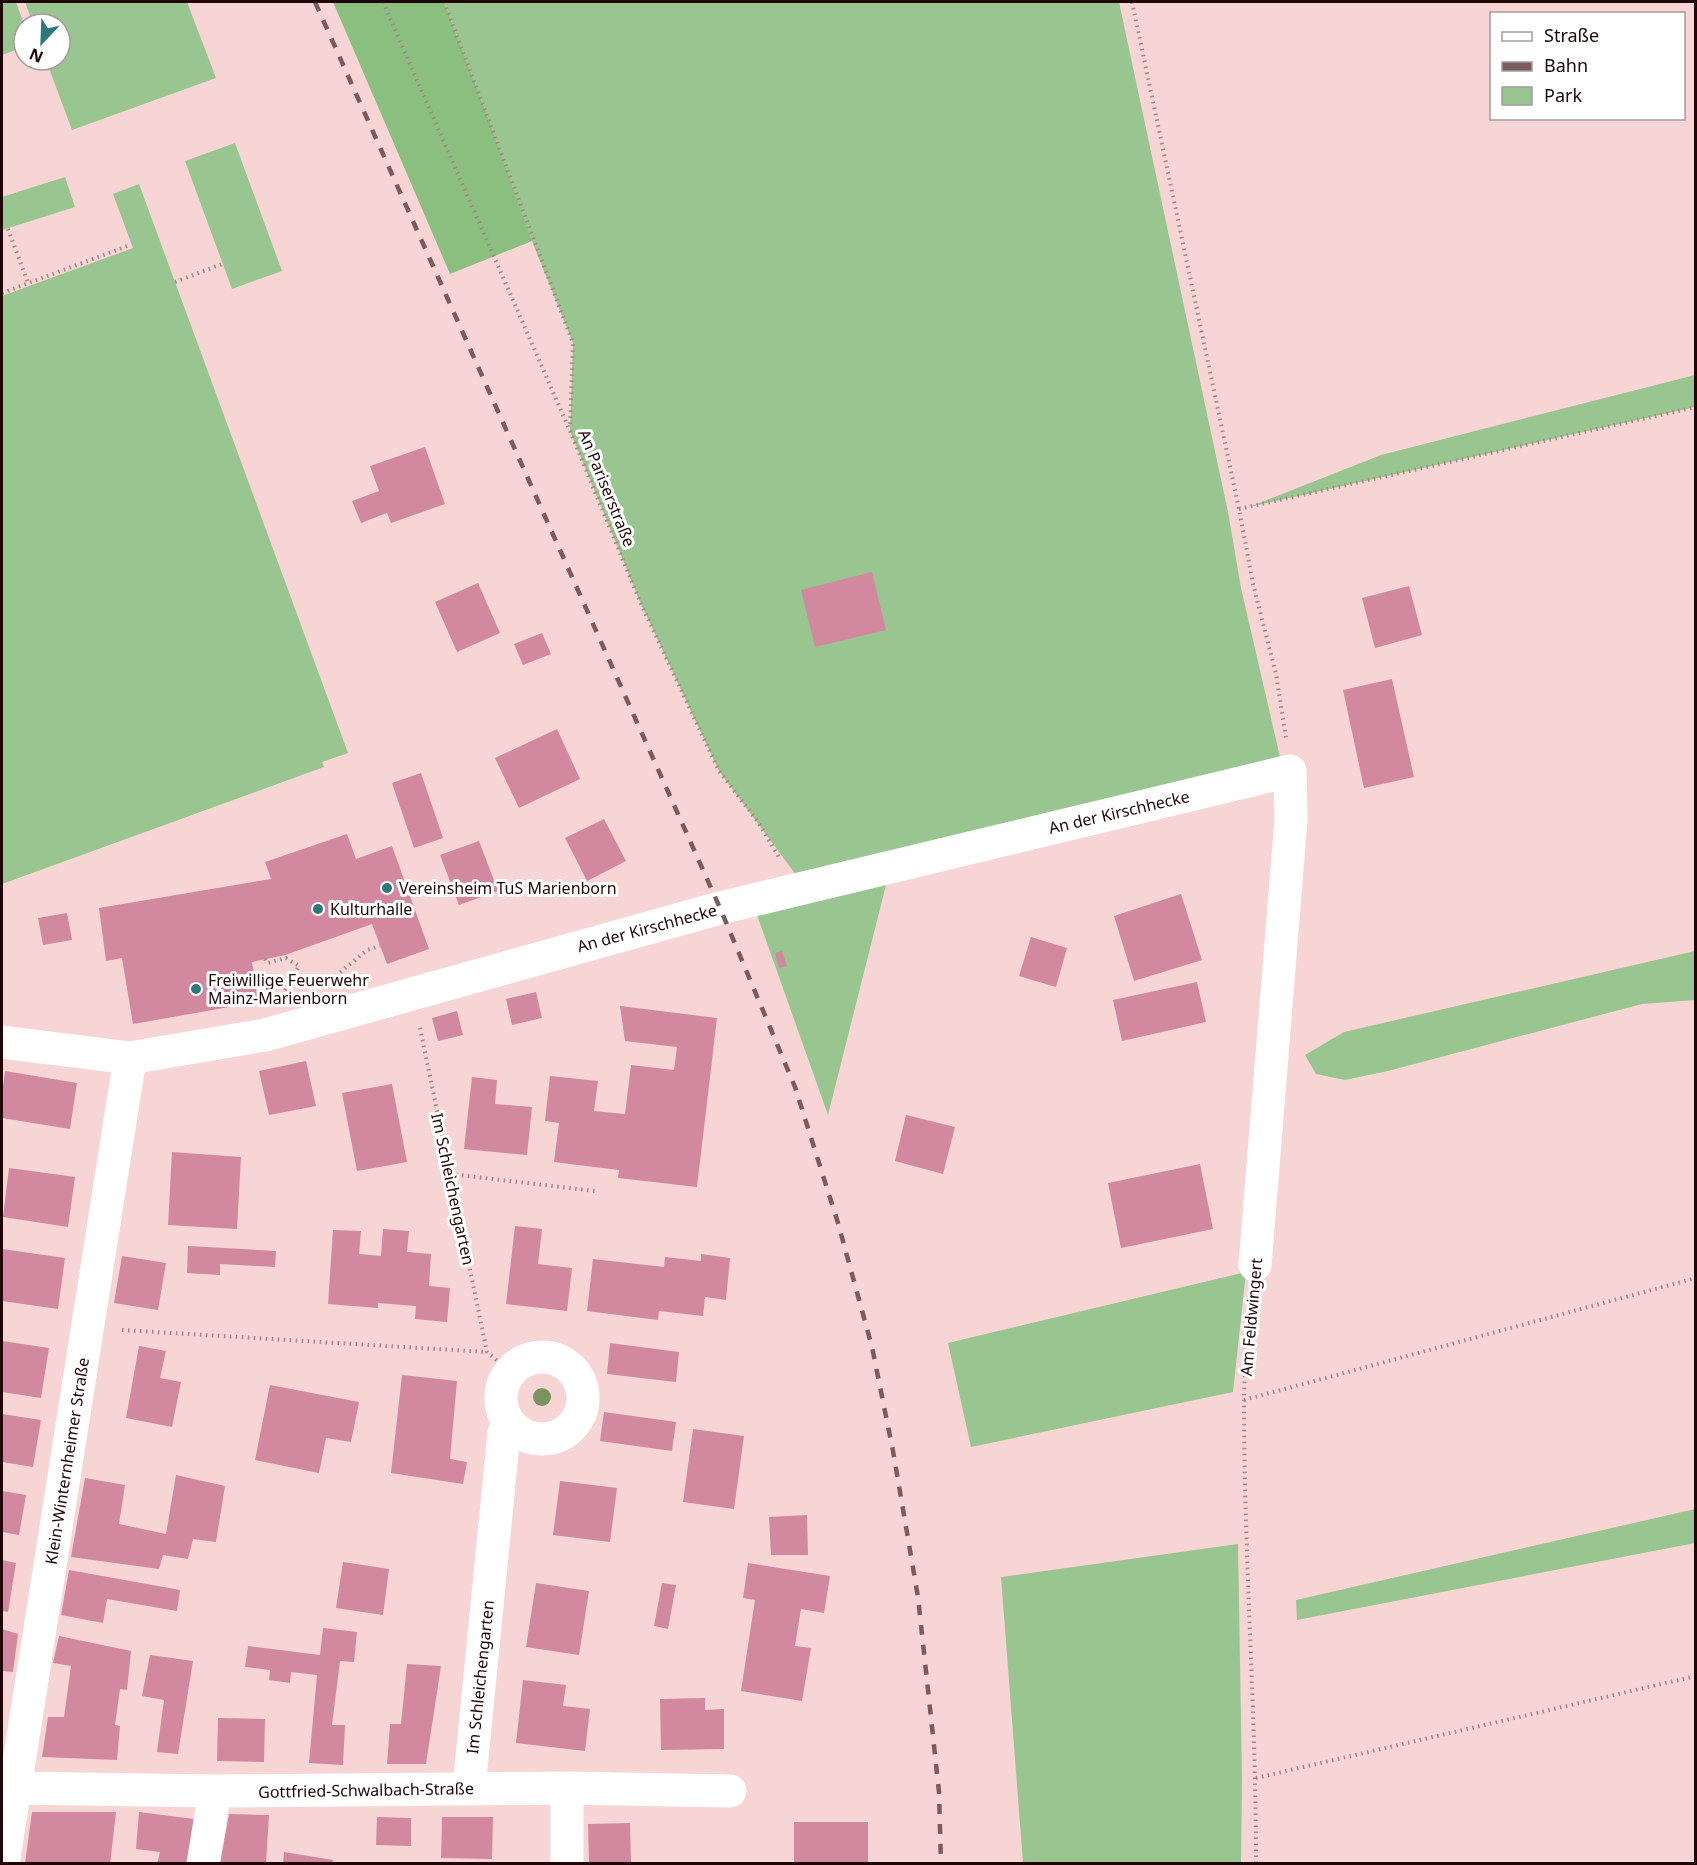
<svg xmlns="http://www.w3.org/2000/svg" width="1697" height="1865" viewBox="0 0 1697 1865" font-family="'Noto Sans',sans-serif">
  <style>
    .green { fill: #99c590 }
    .forest { fill: #8bbf7f }
    .building { fill: #d2889f }
    .lines { fill: none; stroke-linecap: round; stroke-linejoin: round }
    .path { stroke: #a48584; stroke-width: 4; stroke-dasharray: 1.5 4.5; stroke-linecap: butt }
    .minor { stroke: #fff; stroke-width: 33 }
    .rail { stroke: #7a5c5d; stroke-width: 4.5; stroke-dasharray: 10 10; stroke-linecap: butt }
    .tree { fill: #7c925f }
    .poi-dot { fill: #2e787c; stroke: #fff; stroke-width: 2 }
    .labels { text-anchor: middle; dominant-baseline: central; stroke-width: 6; stroke-linejoin: round; paint-order: stroke }
    .street-label { font-size: 16px; fill: #210607; stroke: #fff }
    .poi-label { font-size: 16px; fill: #210607; stroke: #fff; text-anchor: start }
  </style>
  <rect width="100%" height="100%" fill="#f7d5d4"/>
  <!-- green -->
  <path class="green" d="M 2,2 L 16,2 L 24,24 L 24,47 L 2,55 Z
    M 25,2 L 187,2 L 216,78 L 72,130 L 46,60 L 60,60 L 60,24 L 33,24 Z
    M 444,2 L 1119,2 L 1228,512 L 1241,588 L 1280,757 L 799,879 L 719,771 L 641,604 L 570,431 L 573,343 L 532,241 L 491,125 Z
    M 235,143 L 282,271 L 232,289 L 185,161 Z
    M 65,177 L 75,207 L 2,230 L 2,197 Z
    M 139,184 L 348,753 L 322,762 L 324,767 L 2,884 L 2,296 L 133,248 L 113,194 Z
    M 1695,375 L 1695,407 L 1249,507 L 1381,455 Z
    M 888,877 L 828,1115 L 757,915 Z
    M 1695,951 L 1695,1000 L 1642,1004 L 1388,1071 L 1345,1080 L 1316,1074 L 1305,1055 L 1344,1032 Z
    M 1246,1272 L 1233,1392 L 971,1447 L 948,1343 Z
    M 1695,1509 L 1695,1543 L 1297,1620 L 1296,1600 Z
    M 1238,1544 L 1242,1779 L 1241,1863 L 1023,1863 L 1001,1577 Z"/>
  <!-- forest -->
  <path class="forest" d="M 333,2 L 444,2 L 491,125 L 532,241 L 450,274 Z"/>
  <!-- building -->
  <path class="building" d="M 425,447 L 445,504 L 391,523 L 387,513 L 361,523 L 352,501 L 379,491 L 370,466 Z
    M 872,572 L 886,630 L 815,647 L 801,590 Z
    M 478,583 L 500,633 L 457,652 L 435,602 Z
    M 1409,586 L 1422,635 L 1375,648 L 1362,598 Z
    M 542,633 L 551,654 L 523,665 L 514,644 Z
    M 1392,679 L 1414,777 L 1364,788 L 1343,690 Z
    M 557,729 L 580,779 L 519,808 L 495,758 Z
    M 421,773 L 443,838 L 414,848 L 392,783 Z
    M 604,819 L 626,861 L 587,881 L 565,838 Z
    M 347,834 L 356,859 L 392,846 L 429,949 L 387,964 L 372,924 L 285,955 L 252,962 L 258,1002 L 133,1024 L 122,958 L 106,961 L 99,908 L 271,879 L 265,862 Z
    M 479,841 L 498,891 L 459,905 L 440,855 Z
    M 1181,894 L 1202,960 L 1134,981 L 1114,916 Z
    M 67,913 L 72,940 L 43,945 L 38,918 Z
    M 1031,937 L 1067,948 L 1056,987 L 1019,976 Z
    M 782,951 L 787,966 L 779,968 L 775,953 Z
    M 1197,982 L 1206,1022 L 1122,1041 L 1113,1000 Z
    M 536,992 L 542,1018 L 512,1025 L 506,999 Z
    M 620,1006 L 717,1018 L 697,1187 L 618,1178 L 619,1170 L 554,1162 L 559,1123 L 545,1121 L 550,1076 L 598,1081 L 594,1111 L 625,1114 L 631,1065 L 674,1070 L 677,1047 L 625,1041 Z
    M 457,1011 L 463,1035 L 438,1041 L 432,1018 Z
    M 306,1061 L 316,1106 L 269,1115 L 259,1071 Z
    M 5,1071 L 77,1083 L 70,1129 L 2,1118 L 2,1095 Z
    M 472,1077 L 497,1080 L 495,1104 L 532,1107 L 527,1155 L 464,1149 Z
    M 392,1084 L 407,1162 L 357,1171 L 342,1093 Z
    M 906,1115 L 955,1127 L 943,1174 L 895,1161 Z
    M 172,1152 L 241,1157 L 237,1229 L 168,1225 Z
    M 1200,1164 L 1213,1229 L 1121,1248 L 1108,1183 Z
    M 9,1168 L 75,1177 L 68,1227 L 3,1217 Z
    M 515,1226 L 542,1229 L 538,1264 L 572,1268 L 567,1311 L 506,1304 Z
    M 383,1229 L 409,1231 L 407,1252 L 431,1254 L 429,1286 L 450,1288 L 447,1322 L 415,1319 L 416,1306 L 378,1303 L 378,1308 L 328,1304 L 333,1230 L 361,1231 L 359,1254 L 381,1256 Z
    M 188,1246 L 276,1251 L 275,1267 L 220,1264 L 220,1275 L 187,1273 Z
    M 2,1249 L 65,1258 L 58,1309 L 2,1301 Z
    M 701,1254 L 730,1258 L 726,1300 L 705,1297 L 703,1316 L 659,1311 L 658,1320 L 587,1311 L 593,1259 L 664,1267 L 665,1257 L 701,1261 Z
    M 122,1256 L 166,1263 L 158,1310 L 114,1303 Z
    M 2,1341 L 49,1348 L 41,1398 L 2,1392 Z
    M 610,1343 L 679,1352 L 676,1382 L 607,1374 Z
    M 139,1346 L 166,1351 L 160,1378 L 181,1382 L 172,1427 L 126,1418 Z
    M 402,1375 L 457,1381 L 450,1459 L 467,1462 L 463,1484 L 391,1473 Z
    M 270,1385 L 359,1402 L 351,1442 L 326,1438 L 319,1473 L 255,1460 Z
    M 604,1412 L 676,1422 L 672,1451 L 600,1441 Z
    M 2,1414 L 41,1420 L 33,1467 L 2,1462 Z
    M 693,1429 L 744,1436 L 734,1509 L 683,1502 Z
    M 176,1475 L 225,1486 L 216,1542 L 193,1539 L 188,1559 L 163,1555 L 159,1569 L 71,1557 L 85,1478 L 125,1485 L 119,1524 L 166,1534 Z
    M 560,1481 L 617,1488 L 610,1542 L 553,1535 Z
    M 2,1491 L 26,1495 L 19,1535 L 2,1532 Z
    M 807,1515 L 808,1555 L 771,1555 L 769,1517 Z
    M 2,1560 L 16,1563 L 8,1612 L 2,1611 Z
    M 343,1562 L 389,1569 L 383,1615 L 336,1608 Z
    M 748,1563 L 830,1576 L 824,1613 L 801,1609 L 795,1646 L 811,1648 L 802,1701 L 741,1691 L 755,1600 L 743,1598 Z
    M 69,1570 L 180,1590 L 177,1611 L 107,1599 L 103,1623 L 61,1615 Z
    M 536,1583 L 589,1591 L 579,1655 L 526,1647 Z
    M 662,1583 L 676,1585 L 668,1629 L 654,1626 Z
    M 323,1628 L 357,1632 L 354,1662 L 340,1661 L 332,1725 L 345,1725 L 343,1765 L 309,1763 L 317,1675 L 291,1672 L 290,1683 L 269,1680 L 270,1670 L 245,1667 L 248,1646 L 320,1655 Z
    M 2,1629 L 18,1634 L 13,1672 L 2,1671 Z
    M 59,1636 L 131,1651 L 127,1690 L 120,1689 L 115,1725 L 120,1726 L 117,1760 L 42,1757 L 48,1717 L 64,1717 L 71,1666 L 53,1663 Z
    M 150,1655 L 193,1661 L 178,1754 L 157,1752 L 164,1700 L 142,1696 Z
    M 407,1664 L 441,1666 L 426,1764 L 387,1764 L 390,1724 L 401,1724 Z
    M 523,1680 L 566,1685 L 563,1706 L 590,1709 L 585,1751 L 516,1743 Z
    M 705,1698 L 705,1710 L 724,1709 L 724,1749 L 661,1750 L 660,1699 Z
    M 218,1718 L 265,1719 L 264,1762 L 217,1761 Z
    M 32,1812 L 116,1812 L 110,1864 L 25,1863 Z
    M 139,1812 L 194,1819 L 187,1864 L 157,1864 L 160,1852 L 136,1849 Z
    M 229,1814 L 269,1815 L 266,1864 L 220,1864 Z
    M 377,1817 L 411,1818 L 411,1846 L 376,1845 Z
    M 442,1817 L 493,1817 L 492,1859 L 441,1858 Z
    M 794,1822 L 868,1822 L 868,1862 L 794,1862 Z
    M 630,1823 L 631,1862 L 589,1863 L 588,1824 Z
    M 284,1852 L 333,1860 L 332,1864 L 283,1864 Z"/>
  <g class="lines">
    <!-- path -->
    <path class="path" d="M 383,2 L 570,431 L 641,604 L 719,771 L 758,822 L 780,859
      M 444,2 L 573,343 L 570,427
      M 1132,2 L 1239,509 L 1253,584 L 1276,674 L 1286,738
      M 8,229 L 28,283
      M 175,282 L 222,264
      M 2,293 L 130,245
      M 1239,509 L 1696,407
      M 265,959 L 267,963 L 286,958 L 299,966 L 282,995
      M 331,980 L 367,950 L 380,946
      M 420,1028 L 487,1352 L 510,1372
      M 450,1174 L 595,1191
      M 1252,1298 C 1250,1332 1244,1368 1244,1402 C 1244,1556 1256,1710 1256,1864
      M 122,1330 L 487,1352
      M 1244,1400 L 1696,1278
      M 1256,1778 L 1696,1676"/>
    <!-- minor -->
    <path class="minor" d="M 2,1042 L 130,1058 L 265,1035 L 720,908 L 1290,771 L 1291,820 L 1255,1265
      M501 1398a41 41 0 1 1 82 0a41 41 0 1 1-82 0Z
      M 2,1784 L 16,1788 L 215,1791 L 567,1788 L 730,1791
      M 469,1788 L 504,1433 L 512,1427
      M 3,1864 L 130,1058
      M 203,1864 L 215,1791
      M 567,1864 L 567,1788"/>
    <!-- rail -->
    <path class="rail" d="M 315,2 L 720,908 L 795,1087 L 838,1223 L 872,1347 L 893,1451 L 918,1597 L 939,1792 L 941,1864"/>
  </g>
  <!-- trees -->
  <circle class="tree" cx="542" cy="1397" r="9"/>
  <!-- markers -->
  <g class="poi-dot">
    <circle cx="387" cy="888" r="6"/>
    <circle cx="318" cy="909" r="6"/>
    <circle cx="196" cy="989" r="6"/>
  </g>
  <g class="labels">
    <!-- street labels -->
    <g class="street-label">
      <text transform="translate(607 488) rotate(68)">An Pariserstraße</text>
      <text transform="translate(1119 812) rotate(-13)">An der Kirschhecke</text>
      <text transform="translate(647 928) rotate(-15)">An der Kirschhecke</text>
      <text transform="translate(453 1189) rotate(78)">Im Schleichengarten</text>
      <text transform="translate(1251 1317) rotate(-85)">Am Feldwingert</text>
      <text transform="translate(67 1461) rotate(-81)">Klein-Winternheimer Straße</text>
      <text transform="translate(480 1677) rotate(-84)">Im Schleichengarten</text>
      <text transform="translate(366 1790) rotate(-1)">Gottfried-Schwalbach-Straße</text>
    </g>
    <!-- poi labels -->
    <g class="poi-label">
      <text x="399" y="888">Vereinsheim TuS Marienborn</text>
      <text x="330" y="909">Kulturhalle</text>
      <text x="208" y="980">Freiwillige Feuerwehr<tspan x="208" dy="18">Mainz-Marienborn</tspan></text>
    </g>
  </g>
  <!-- border -->
  <rect width="1697" height="1865" fill="none" stroke="#210607" stroke-width="6"/>
  <!-- legend -->
  <rect x="1490" y="12" width="195" height="108" fill="#ffffff" stroke="#a69b9c" stroke-width="1.5"/>
  <rect x="1502" y="32" width="30" height="9" fill="#ffffff" stroke="#a69b9c" stroke-width="1.5"/>
  <text x="1544" y="42" font-size="18" fill="#210607">Straße</text>
  <rect x="1502" y="62" width="30" height="9" fill="#7a5c5d" stroke="#a69b9c" stroke-width="1.5"/>
  <text x="1544" y="72" font-size="18" fill="#210607">Bahn</text>
  <rect x="1502" y="87" width="30" height="18" fill="#99c590" stroke="#a69b9c" stroke-width="1.5"/>
  <text x="1544" y="102" font-size="18" fill="#210607">Park</text>
  <!-- north arrow -->
  <g transform="translate(42 42) rotate(203)"><circle r="28" fill="#ffffff" stroke="#a69b9c" stroke-width="1.5"/>
  <path d="M0-4.5L10 22L0 15L-10 22Z" fill="#2e787c"/>
  <text y="-9" font-size="16" font-weight="bold" text-anchor="middle" fill="#210607">N</text>
  </g>
</svg>
